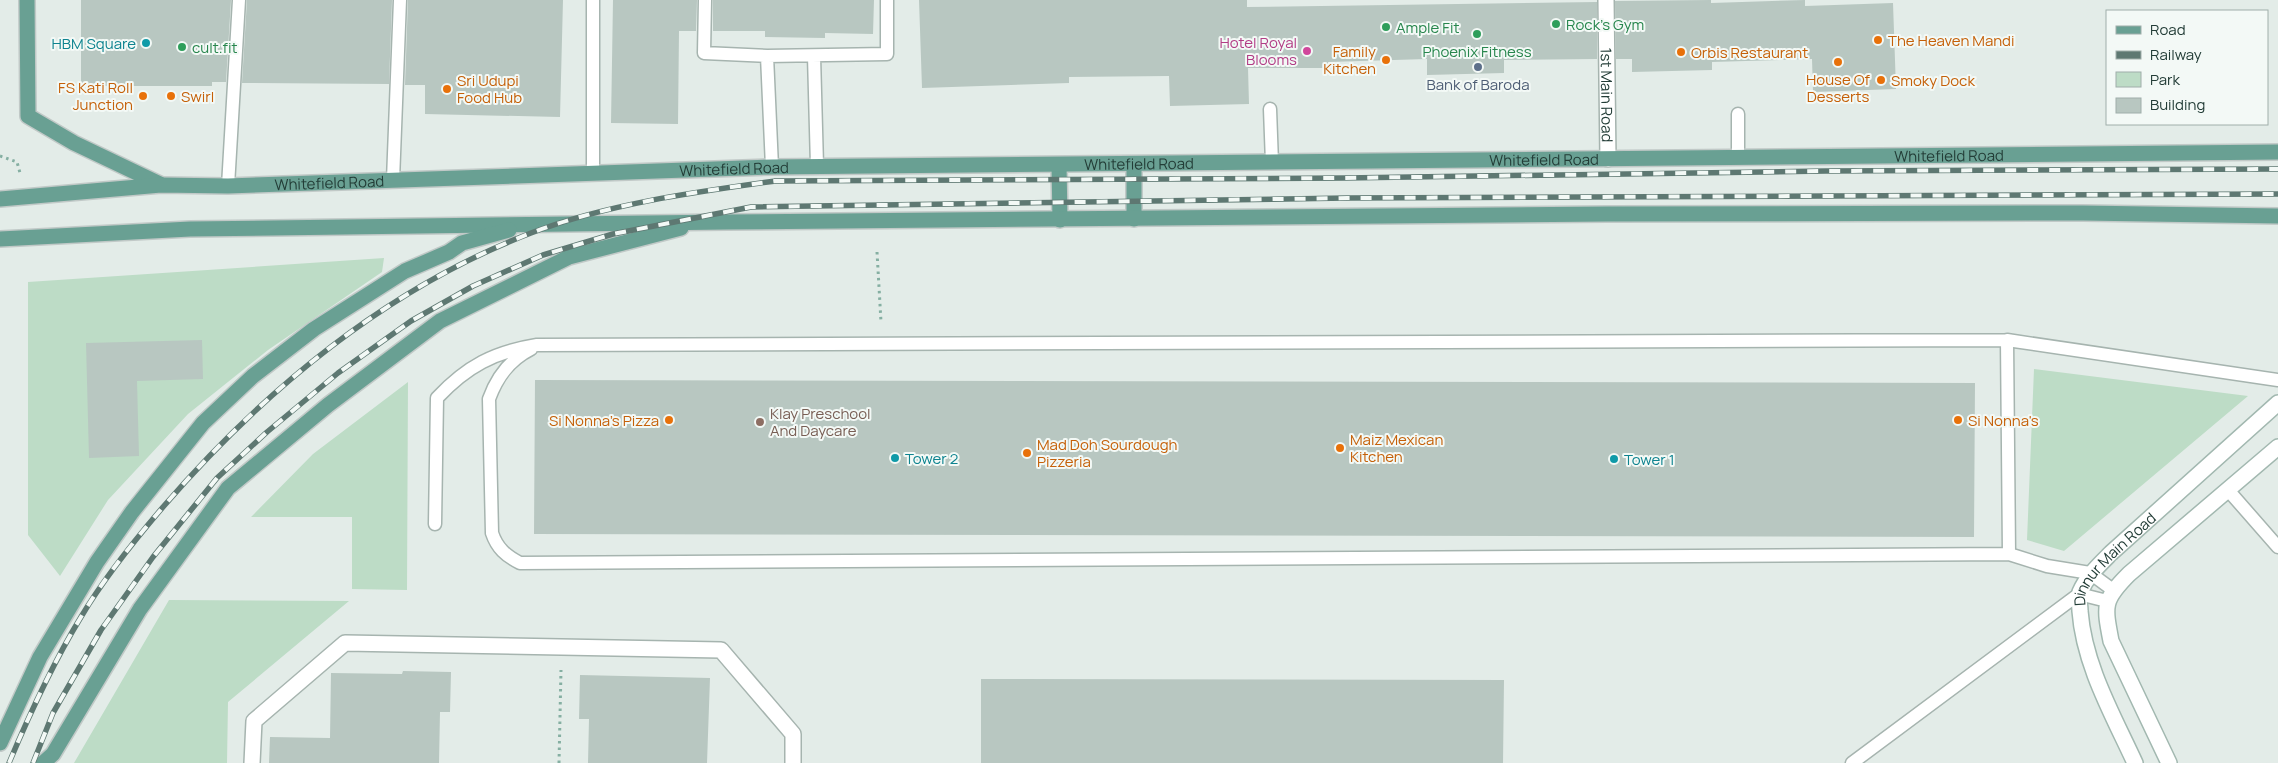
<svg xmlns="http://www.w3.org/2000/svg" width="2278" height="763" viewBox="0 0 2278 763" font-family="Manrope,sans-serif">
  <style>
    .green { fill: #bddcc6 }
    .building { fill: #b8c7c1 }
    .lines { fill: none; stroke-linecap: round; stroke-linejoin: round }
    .lane-casing { stroke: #a6b4af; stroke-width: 15 }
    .street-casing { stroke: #a6b4af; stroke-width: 18 }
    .secondary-casing { stroke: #a2b8b0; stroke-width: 18 }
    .primary-casing { stroke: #c1c9c7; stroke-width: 18 }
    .path { stroke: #85afa2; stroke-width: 3; stroke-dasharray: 2.5 4; stroke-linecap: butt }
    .lane { stroke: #fff; stroke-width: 12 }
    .street { stroke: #fff; stroke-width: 15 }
    .secondary { stroke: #fff; stroke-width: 15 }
    .primary { stroke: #69a093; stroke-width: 15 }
    .rail-casing { stroke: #5e7872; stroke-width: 5.5 }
    .rail { stroke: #f3f9f6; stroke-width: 4; stroke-dasharray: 11; stroke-linecap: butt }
    .leisure-dot { fill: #2e9e5b; stroke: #f3f9f6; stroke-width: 2 }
    .food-dot { fill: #e8710a; stroke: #f3f9f6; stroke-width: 2 }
    .culture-dot { fill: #0f9aa8; stroke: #f3f9f6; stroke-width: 2 }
    .hotel-dot { fill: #d1479c; stroke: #f3f9f6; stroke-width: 2 }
    .service-dot { fill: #5c6f8a; stroke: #f3f9f6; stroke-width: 2 }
    .education-dot { fill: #8d6e63; stroke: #f3f9f6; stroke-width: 2 }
    .labels { text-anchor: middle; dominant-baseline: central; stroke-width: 4; stroke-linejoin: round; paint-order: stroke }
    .leisure-label { font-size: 15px; fill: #27864d; stroke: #f3f9f6; text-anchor: start }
    .food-label { font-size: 15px; fill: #c56008; stroke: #f3f9f6; text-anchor: start }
    .hotel-label { font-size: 15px; fill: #b23c85; stroke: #f3f9f6; text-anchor: end }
    .culture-label { font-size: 15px; fill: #0d838f; stroke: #f3f9f6; text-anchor: start }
    .service-label { font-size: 15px; fill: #4e5e75; stroke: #f3f9f6 }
    .street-label { font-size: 15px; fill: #233d37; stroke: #f3f9f6 }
    .education-label { font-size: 15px; fill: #785e54; stroke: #f3f9f6; text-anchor: start }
  </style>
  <rect width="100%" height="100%" fill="#e3ece8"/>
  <!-- green -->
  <path class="green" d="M 384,258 L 382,272 L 268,350 L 188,414 L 108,500 L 60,576 L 28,535 L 28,282 Z
    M 2034,369 L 2248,396 L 2064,551 L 2027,540 Z
    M 408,382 L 407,590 L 352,589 L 352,517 L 251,517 L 313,454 Z
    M 169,600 L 349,601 L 228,702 L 227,763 L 74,763 Z"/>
  <!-- building -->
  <path class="building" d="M 81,0 L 231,0 L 226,82 L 212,82 L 212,86 L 81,86 Z
    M 247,0 L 392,0 L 389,84 L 242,83 Z
    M 408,0 L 563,0 L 560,117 L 425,114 L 425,85 L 405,85 Z
    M 613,0 L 697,0 L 696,31 L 679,31 L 678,124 L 611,123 Z
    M 713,0 L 874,0 L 873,34 L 825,33 L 825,38 L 765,37 L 765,31 L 713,31 Z
    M 919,0 L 1247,0 L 1247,7 L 1597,2 L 1597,59 L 1504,60 L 1504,73 L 1427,75 L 1427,59 L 1328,62 L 1327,68 L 1248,68 L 1249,104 L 1170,106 L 1169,76 L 1069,77 L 1069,83 L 922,88 Z
    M 1711,0 L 1711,3 L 1805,0 L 1805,6 L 1893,3 L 1896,89 L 1813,92 L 1812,59 L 1712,62 L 1712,70 L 1632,72 L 1632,59 L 1616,59 L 1615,1 Z
    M 202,340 L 203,379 L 137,381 L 139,456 L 89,458 L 86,343 Z
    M 535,380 L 1975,383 L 1974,537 L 534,534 Z
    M 403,671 L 451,672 L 450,712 L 440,712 L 439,763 L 269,763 L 270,737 L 330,738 L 331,673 L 402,674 Z
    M 580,675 L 710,678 L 707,763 L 588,763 L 589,719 L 579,719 Z
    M 981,679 L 1504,680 L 1503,763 L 981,763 Z"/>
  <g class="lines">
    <!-- lane casing -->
    <g class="lane-casing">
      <path id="lane" d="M 705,0 L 704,53 L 767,56 L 887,54 L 887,0
        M 767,56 L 772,167
        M 814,56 L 817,166
        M 1270,109 L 1272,163
        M 1738,114 L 1738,157
        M 593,173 L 593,0
        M 393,180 L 400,0
        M 228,186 L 239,0
        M 2007,340 L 2009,554
        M 531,349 C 509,360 497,377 489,399 L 492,533 C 497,548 506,556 520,563 L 2009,554 L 2047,566 L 2090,573 L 2113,590
        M 2228,490 L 2278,547
        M 435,524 L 437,398 C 467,366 494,352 537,345 L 2007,340 L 2278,380
        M 1852,763 L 2079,594 L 2107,601"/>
    </g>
    <!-- street casing -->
    <g class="street-casing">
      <g id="street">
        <path id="s1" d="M 1606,0 L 1608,159"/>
        <path d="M 252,763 L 254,721 L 345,643 L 721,650 L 793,734 L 793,763"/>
      </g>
    </g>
    <!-- secondary casing -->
    <g class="secondary-casing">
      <g id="secondary">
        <path id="s2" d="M 2135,763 C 2113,715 2084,665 2080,611 C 2080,605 2078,598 2080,592 C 2087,576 2099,565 2111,553 L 2278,403"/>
        <path d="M 2169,763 L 2111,641 C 2104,605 2103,600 2129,574 L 2278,447"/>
      </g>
    </g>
    <!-- primary casing -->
    <g class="primary-casing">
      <g id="primary">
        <path d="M 27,0 L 28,116 L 74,143 L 160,184"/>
        <path d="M 1134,164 L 1134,219"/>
        <path d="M 1059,165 L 1060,220"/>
        <path id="s3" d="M 0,199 L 161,185 L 228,186 L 772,167 L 2278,152"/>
        <path d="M 0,239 L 190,229 L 727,222 L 1607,214 L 2083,213 L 2278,216"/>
        <path d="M 0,743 L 40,657 L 97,562 L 132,512 L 203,423 L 253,376 L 314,329 L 405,271 L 449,252 L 462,243 L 509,230"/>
        <path d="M 43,763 L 53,754 L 140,609 L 228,488 L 328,405 L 440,321 L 569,257 L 681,228"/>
      </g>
    </g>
    <!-- path -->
    <path class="path" d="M 0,156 L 17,162 L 20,173
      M 877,252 L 881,322
      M 559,763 L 561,670"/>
    <!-- lane -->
    <use href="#lane" class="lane"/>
    <!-- street -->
    <use href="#street" class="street"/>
    <!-- secondary -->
    <use href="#secondary" class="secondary"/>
    <!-- primary -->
    <use href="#primary" class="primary"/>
    <!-- rail casing -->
    <g class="rail-casing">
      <path id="rail" d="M 9,763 C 30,713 53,663 81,617 C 104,578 134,541 163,507 C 263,391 387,288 531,233 C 607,204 695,192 775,181 L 1345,178 L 1826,171 L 2278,169
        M 33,763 L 53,713 L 101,630 L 153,557 L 217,478 L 267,432 L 338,373 L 411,321 L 473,286 L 543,255 L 613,234 L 751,207 L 1347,198 L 2278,194"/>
    </g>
    <!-- rail -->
    <use href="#rail" class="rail"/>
  </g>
  <!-- markers -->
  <g class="leisure-dot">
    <circle cx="1556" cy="24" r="5"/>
    <circle cx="1386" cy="27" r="5"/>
    <circle cx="1477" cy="34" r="5"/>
    <circle cx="182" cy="47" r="5"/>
  </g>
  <g class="food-dot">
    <circle cx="1878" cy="40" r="5"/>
    <circle cx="1681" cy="52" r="5"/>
    <circle cx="1386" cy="60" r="5"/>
    <circle cx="1838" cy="62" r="5"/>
    <circle cx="1881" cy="80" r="5"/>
    <circle cx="447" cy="89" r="5"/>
    <circle cx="143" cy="96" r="5"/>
    <circle cx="171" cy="96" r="5"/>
    <circle cx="669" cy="420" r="5"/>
    <circle cx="1958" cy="420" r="5"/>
    <circle cx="1340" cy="448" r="5"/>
    <circle cx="1027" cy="453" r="5"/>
  </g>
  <g class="culture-dot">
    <circle cx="146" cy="43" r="5"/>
    <circle cx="895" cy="458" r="5"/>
    <circle cx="1614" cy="459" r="5"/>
  </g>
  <circle class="hotel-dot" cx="1307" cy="51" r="5"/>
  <circle class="service-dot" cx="1478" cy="67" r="5"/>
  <circle class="education-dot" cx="760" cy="422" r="5"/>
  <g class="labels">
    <!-- leisure labels -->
    <g class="leisure-label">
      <text x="1566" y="24">Rock's Gym</text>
      <text x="1396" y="27">Ample Fit</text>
      <text x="192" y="47">cult.fit</text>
      <text x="1477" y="51" text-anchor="middle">Phoenix Fitness</text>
    </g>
    <!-- food labels -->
    <g class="food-label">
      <text x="1888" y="40">The Heaven Mandi</text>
      <text x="1376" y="51" text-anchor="end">Family<tspan x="1376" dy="17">Kitchen</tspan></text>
      <text x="1691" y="52">Orbis Restaurant</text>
      <text x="1838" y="79" text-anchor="middle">House Of<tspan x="1838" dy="17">Desserts</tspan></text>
      <text x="457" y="80">Sri Udupi<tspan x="457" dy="17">Food Hub</tspan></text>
      <text x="1891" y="80">Smoky Dock</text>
      <text x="133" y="87" text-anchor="end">FS Kati Roll<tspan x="133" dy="17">Junction</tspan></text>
      <text x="181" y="96">Swirl</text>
      <text x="659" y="420" text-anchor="end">Si Nonna's Pizza</text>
      <text x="1968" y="420">Si Nonna's</text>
      <text x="1350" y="439">Maiz Mexican<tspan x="1350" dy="17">Kitchen</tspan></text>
      <text x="1037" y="444">Mad Doh Sourdough<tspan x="1037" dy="17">Pizzeria</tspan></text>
    </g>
    <!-- hotel labels -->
    <g class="hotel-label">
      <text x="1297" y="42">Hotel Royal<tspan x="1297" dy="17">Blooms</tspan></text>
    </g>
    <!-- culture labels -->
    <g class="culture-label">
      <text x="136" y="43" text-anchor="end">HBM Square</text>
      <text x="905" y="458">Tower 2</text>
      <text x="1624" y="459">Tower 1</text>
    </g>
    <!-- service labels -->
    <g class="service-label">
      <text x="1478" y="84">Bank of Baroda</text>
    </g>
    <!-- street labels -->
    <g class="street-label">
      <text stroke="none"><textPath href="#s1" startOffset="95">1st Main Road</textPath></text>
      <text stroke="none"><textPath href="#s3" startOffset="1950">Whitefield Road</textPath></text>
      <text stroke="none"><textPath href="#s3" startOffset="1545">Whitefield Road</textPath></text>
      <text stroke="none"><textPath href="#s3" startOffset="1140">Whitefield Road</textPath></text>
      <text stroke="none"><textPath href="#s3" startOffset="735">Whitefield Road</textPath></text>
      <text stroke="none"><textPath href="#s3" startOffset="330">Whitefield Road</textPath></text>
      <text stroke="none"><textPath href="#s2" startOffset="228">Dinnur Main Road</textPath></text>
    </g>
    <!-- education labels -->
    <g class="education-label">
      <text x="770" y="413">Klay Preschool<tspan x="770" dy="17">And Daycare</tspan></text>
    </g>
  </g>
  <!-- legend -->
  <rect x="2106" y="10" width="162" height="115" fill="#f3f9f6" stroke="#a0aeaa"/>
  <rect x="2116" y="26" width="25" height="8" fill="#69a093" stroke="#a0aeaa"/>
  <text x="2150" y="35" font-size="15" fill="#233d37">Road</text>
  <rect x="2116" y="51" width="25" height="8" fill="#5e7872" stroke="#a0aeaa"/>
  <text x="2150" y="60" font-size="15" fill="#233d37">Railway</text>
  <rect x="2116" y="72" width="25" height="15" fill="#bddcc6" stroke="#a0aeaa"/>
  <text x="2150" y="85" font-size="15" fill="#233d37">Park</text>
  <rect x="2116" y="98" width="25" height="15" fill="#b8c7c1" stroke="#a0aeaa"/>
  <text x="2150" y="110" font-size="15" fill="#233d37">Building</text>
</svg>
